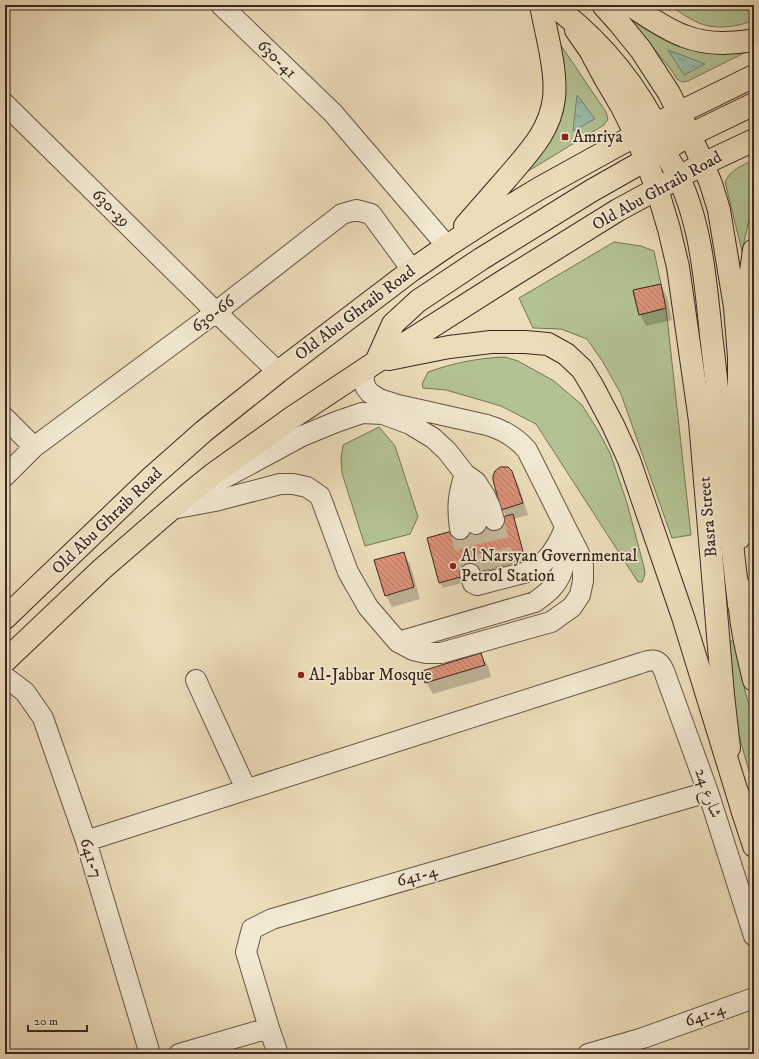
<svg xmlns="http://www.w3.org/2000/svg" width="759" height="1059" viewBox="0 0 759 1059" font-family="'IM FELL DW Pica',Amiri,serif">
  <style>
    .grass { fill: #b3c292; stroke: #767459 }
    .water { fill: url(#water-ripples); stroke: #728172 }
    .shadow { fill: #0003 }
    .building { fill: url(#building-back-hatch); stroke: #382720 }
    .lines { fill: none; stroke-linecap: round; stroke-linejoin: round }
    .minor-tunnel { stroke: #c7b99a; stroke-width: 20; stroke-dasharray: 20 10; stroke-linecap: butt }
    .minor-casing { stroke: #655446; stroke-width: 22 }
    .major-casing { stroke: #382720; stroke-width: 24 }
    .highway-casing { stroke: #382720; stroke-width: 24 }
    .minor { stroke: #f2e9d2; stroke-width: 20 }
    .major { stroke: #ebddb9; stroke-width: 22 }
    .highway { stroke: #ebddb9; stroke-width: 22 }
    .poi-dot { fill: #8f2418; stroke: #f2e9d2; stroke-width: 1.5 }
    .labels { text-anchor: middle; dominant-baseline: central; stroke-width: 3.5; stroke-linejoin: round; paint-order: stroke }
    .street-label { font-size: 17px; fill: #382720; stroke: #f2e9d2 }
    .poi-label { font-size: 17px; fill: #382720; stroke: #f2e9d2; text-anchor: start }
  </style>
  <defs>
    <pattern id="water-ripples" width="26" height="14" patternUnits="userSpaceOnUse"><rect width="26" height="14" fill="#99bda9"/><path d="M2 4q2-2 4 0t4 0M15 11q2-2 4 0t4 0" fill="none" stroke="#7e9a89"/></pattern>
    <pattern id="building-back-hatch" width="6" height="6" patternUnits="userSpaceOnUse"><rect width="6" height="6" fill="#dd9379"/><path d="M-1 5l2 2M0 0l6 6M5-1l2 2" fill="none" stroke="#b47863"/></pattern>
  </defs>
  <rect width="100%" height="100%" fill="#ebddb9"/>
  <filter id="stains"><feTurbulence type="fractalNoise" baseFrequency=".005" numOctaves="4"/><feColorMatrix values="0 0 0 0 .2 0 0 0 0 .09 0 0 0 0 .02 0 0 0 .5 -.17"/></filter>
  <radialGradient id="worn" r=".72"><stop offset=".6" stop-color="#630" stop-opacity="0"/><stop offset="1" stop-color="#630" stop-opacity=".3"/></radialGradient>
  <!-- grass -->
  <path class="grass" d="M 669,5 L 754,5 L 754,20 C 738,27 715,30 699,23 C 689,19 678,11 669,5 Z
    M 622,10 L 748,51 L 688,81 L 682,82 L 677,79 L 672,71 Z
    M 558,41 L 606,112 L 608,119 L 604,125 L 520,176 L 535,157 Z
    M 754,160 L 754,204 L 748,224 L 742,251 L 725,182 C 731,169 741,166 754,160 Z
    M 614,242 L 641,246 L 654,251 L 661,284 L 633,291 L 639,315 L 666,308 L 691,535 L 672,538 L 621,394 L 603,362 L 587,339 L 561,329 L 533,328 L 519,298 Z
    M 505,357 L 518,361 L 554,381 L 582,405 L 599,432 L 610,453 L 627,503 L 644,567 L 645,574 L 642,582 L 638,582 L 536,424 L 501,406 L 446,390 L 423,388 L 422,384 L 428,372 C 453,363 478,358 505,357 Z
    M 379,427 L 395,446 L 418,517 L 410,534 L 365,546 L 342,473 L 341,458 L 343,445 Z
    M 735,640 L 745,691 L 754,722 L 754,789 L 736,725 L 725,643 Z"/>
  <!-- water -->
  <path class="water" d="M 668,50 L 705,64 L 684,75 Z
    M 577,95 L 595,119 L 573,131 Z"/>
  <!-- shadow -->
  <path class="shadow" d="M 661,286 L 667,297 L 672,320 L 646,326 L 640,314 Z
    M 511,472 L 518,484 L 528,515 L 514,519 L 527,565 L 443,588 L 440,583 L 507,517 L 502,509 Z
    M 403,553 L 410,564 L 420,599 L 392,607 L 386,595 Z
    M 481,655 L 488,666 L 491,677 L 433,694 L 426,682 Z"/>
  <!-- building -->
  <path class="building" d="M 661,284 L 666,308 L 639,315 L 633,290 Z
    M 500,467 L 508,467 L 512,471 L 523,503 L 501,510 L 493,480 L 493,476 L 495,471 Z
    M 513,514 L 525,559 L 439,583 L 427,538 Z
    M 404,552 L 414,587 L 385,596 L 374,560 Z
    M 481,653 L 485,665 L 425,683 L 422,671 Z"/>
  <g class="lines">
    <!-- minor-tunnel -->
    <path class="minor-tunnel" d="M 494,520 L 505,565
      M 476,524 L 486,570
      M 460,529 L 470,574"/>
    <!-- minor casing -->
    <g class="minor-casing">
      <path id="minor" d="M 221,5 L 333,113 L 447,246
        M 5,104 L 216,312 L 278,372
        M 366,369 L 363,379 L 366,388 L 370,393 L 379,399 L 398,405 L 487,425 C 504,430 516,437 527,450 L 565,526 L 563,533 L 558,543 L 551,554 L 542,564 L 527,572 L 477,585 L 473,583 L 470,574
        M 5,418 L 34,447
        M 5,476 L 34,447 L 216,312 L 342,214 L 356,210 L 371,214 L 412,270
        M 466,480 L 476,524
        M 207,485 L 226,477 L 302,436 L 336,422 L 362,413 L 383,414 L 410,424 L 433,438 L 447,451 L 465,474 L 476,482 L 485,496 L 490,507 L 494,520
        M 172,509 L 215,501 L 280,484 L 293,484 L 307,487 L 320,496 L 348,572 L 368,607 L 398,642 L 413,650 L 426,653 L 441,653 L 551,622 L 572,607 L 580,595 L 583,581 L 583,566 L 579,553 L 565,526
        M 460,529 C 457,507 458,495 465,474
        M 398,642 L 535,602 C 540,598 546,594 550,590 C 566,574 568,552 565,531
        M 5,677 L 25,692 L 43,718 L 86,841 L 150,1054
        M 196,680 L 246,789
        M 86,841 L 638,664 C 650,660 658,656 664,671 L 708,792 L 754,936
        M 179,1054 L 269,1028
        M 278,1054 L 269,1028 L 246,952 L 252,929 L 272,919 L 708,792
        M 588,1054 L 643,1038 L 754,998"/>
    </g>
    <!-- major casing -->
    <g class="major-casing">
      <path id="major" d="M 603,5 L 620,24 L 641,50 L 669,93 L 690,135 L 703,164 L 711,184 L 719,210 L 735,307 L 739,357 L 739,538
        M 576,30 L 590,50 L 605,78 L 622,107 L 636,135 L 657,189 L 669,229 L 678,267 L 700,421 L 723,695 L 729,748
        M 739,586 C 739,619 746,648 754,680
        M 738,794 L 743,812 L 754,846"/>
    </g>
    <!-- highway casing -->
    <g class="highway-casing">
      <path id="highway" d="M 630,5 C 647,16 665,29 684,36 C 706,45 731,44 754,40
        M 562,12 C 605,46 638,88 662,137
        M 636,135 C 652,132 660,145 668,158 C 700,209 705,275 711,335 C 715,366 718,397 721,428 C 723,449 724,470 726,491 C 730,529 735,567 739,605
        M 669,148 L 676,143 L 690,135 L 754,104
        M 465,226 C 479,210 493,194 507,178 C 528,153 550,132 554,98 C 557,70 546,33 541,5
        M 739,357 L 754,250
        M 389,359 L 449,347 L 491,342 L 525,342 L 548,344 L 566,354 L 582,369 L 593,387 L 613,425 L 629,460 L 683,617 L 743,812
        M 376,362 L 393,324 L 418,301 L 481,259 L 591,191 L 658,153 C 673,141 684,134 679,112
        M 5,618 L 152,477 L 204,431 L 278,372 L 412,270 L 447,246 L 492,217 L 540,188 L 656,124 L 754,76
        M 5,661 L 102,569 L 191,492 L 212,475 L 293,417 L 376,362 L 510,277 L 618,210 L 703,164 L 754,140"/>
    </g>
    <!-- minor -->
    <use href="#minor" class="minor"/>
    <!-- major -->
    <use href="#major" class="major"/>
    <!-- highway -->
    <use href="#highway" class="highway"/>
  </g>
  <!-- markers -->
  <g class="poi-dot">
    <rect x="561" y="133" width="8" height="8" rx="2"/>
    <circle cx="453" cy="566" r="4"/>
    <circle cx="301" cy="675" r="4"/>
  </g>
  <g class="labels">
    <!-- street labels -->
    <g class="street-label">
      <text transform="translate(277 59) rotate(44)">630-41</text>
      <text transform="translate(657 191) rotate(-29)">Old Abu Ghraib Road</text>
      <text transform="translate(111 208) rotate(45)">630-39</text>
      <text transform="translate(355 313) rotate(-37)">Old Abu Ghraib Road</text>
      <text transform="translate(213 314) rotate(-37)">630-66</text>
      <text transform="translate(708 517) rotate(-95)">Basra Street</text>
      <text transform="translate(107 521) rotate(-44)">Old Abu Ghraib Road</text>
      <text transform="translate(708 793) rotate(71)">شارع 24</text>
      <text transform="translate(91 858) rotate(73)">641-7</text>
      <text transform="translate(417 876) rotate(-16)">641-4</text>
      <text transform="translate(705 1015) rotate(-20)">641-4</text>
    </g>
    <!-- poi labels -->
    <g class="poi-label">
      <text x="573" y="137">Amriya</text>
      <text x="461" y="556">Al Narsyan Governmental<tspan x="461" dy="20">Petrol Station</tspan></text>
      <text x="309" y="675">Al-Jabbar Mosque</text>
    </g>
  </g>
  <!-- margin -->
  <rect width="759" height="1059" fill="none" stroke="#ebddb9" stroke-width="20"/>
  <rect x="6" y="6" width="747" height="1047" fill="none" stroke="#382720" stroke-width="2"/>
  <rect x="10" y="10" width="739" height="1039" fill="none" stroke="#382720"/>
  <!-- scale -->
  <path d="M28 1025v6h59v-6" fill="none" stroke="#382720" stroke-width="2"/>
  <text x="34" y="1025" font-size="12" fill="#382720" stroke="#f2e9d2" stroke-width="3" paint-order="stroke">20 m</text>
  <rect width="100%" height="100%" filter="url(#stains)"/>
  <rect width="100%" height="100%" fill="url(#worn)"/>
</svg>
